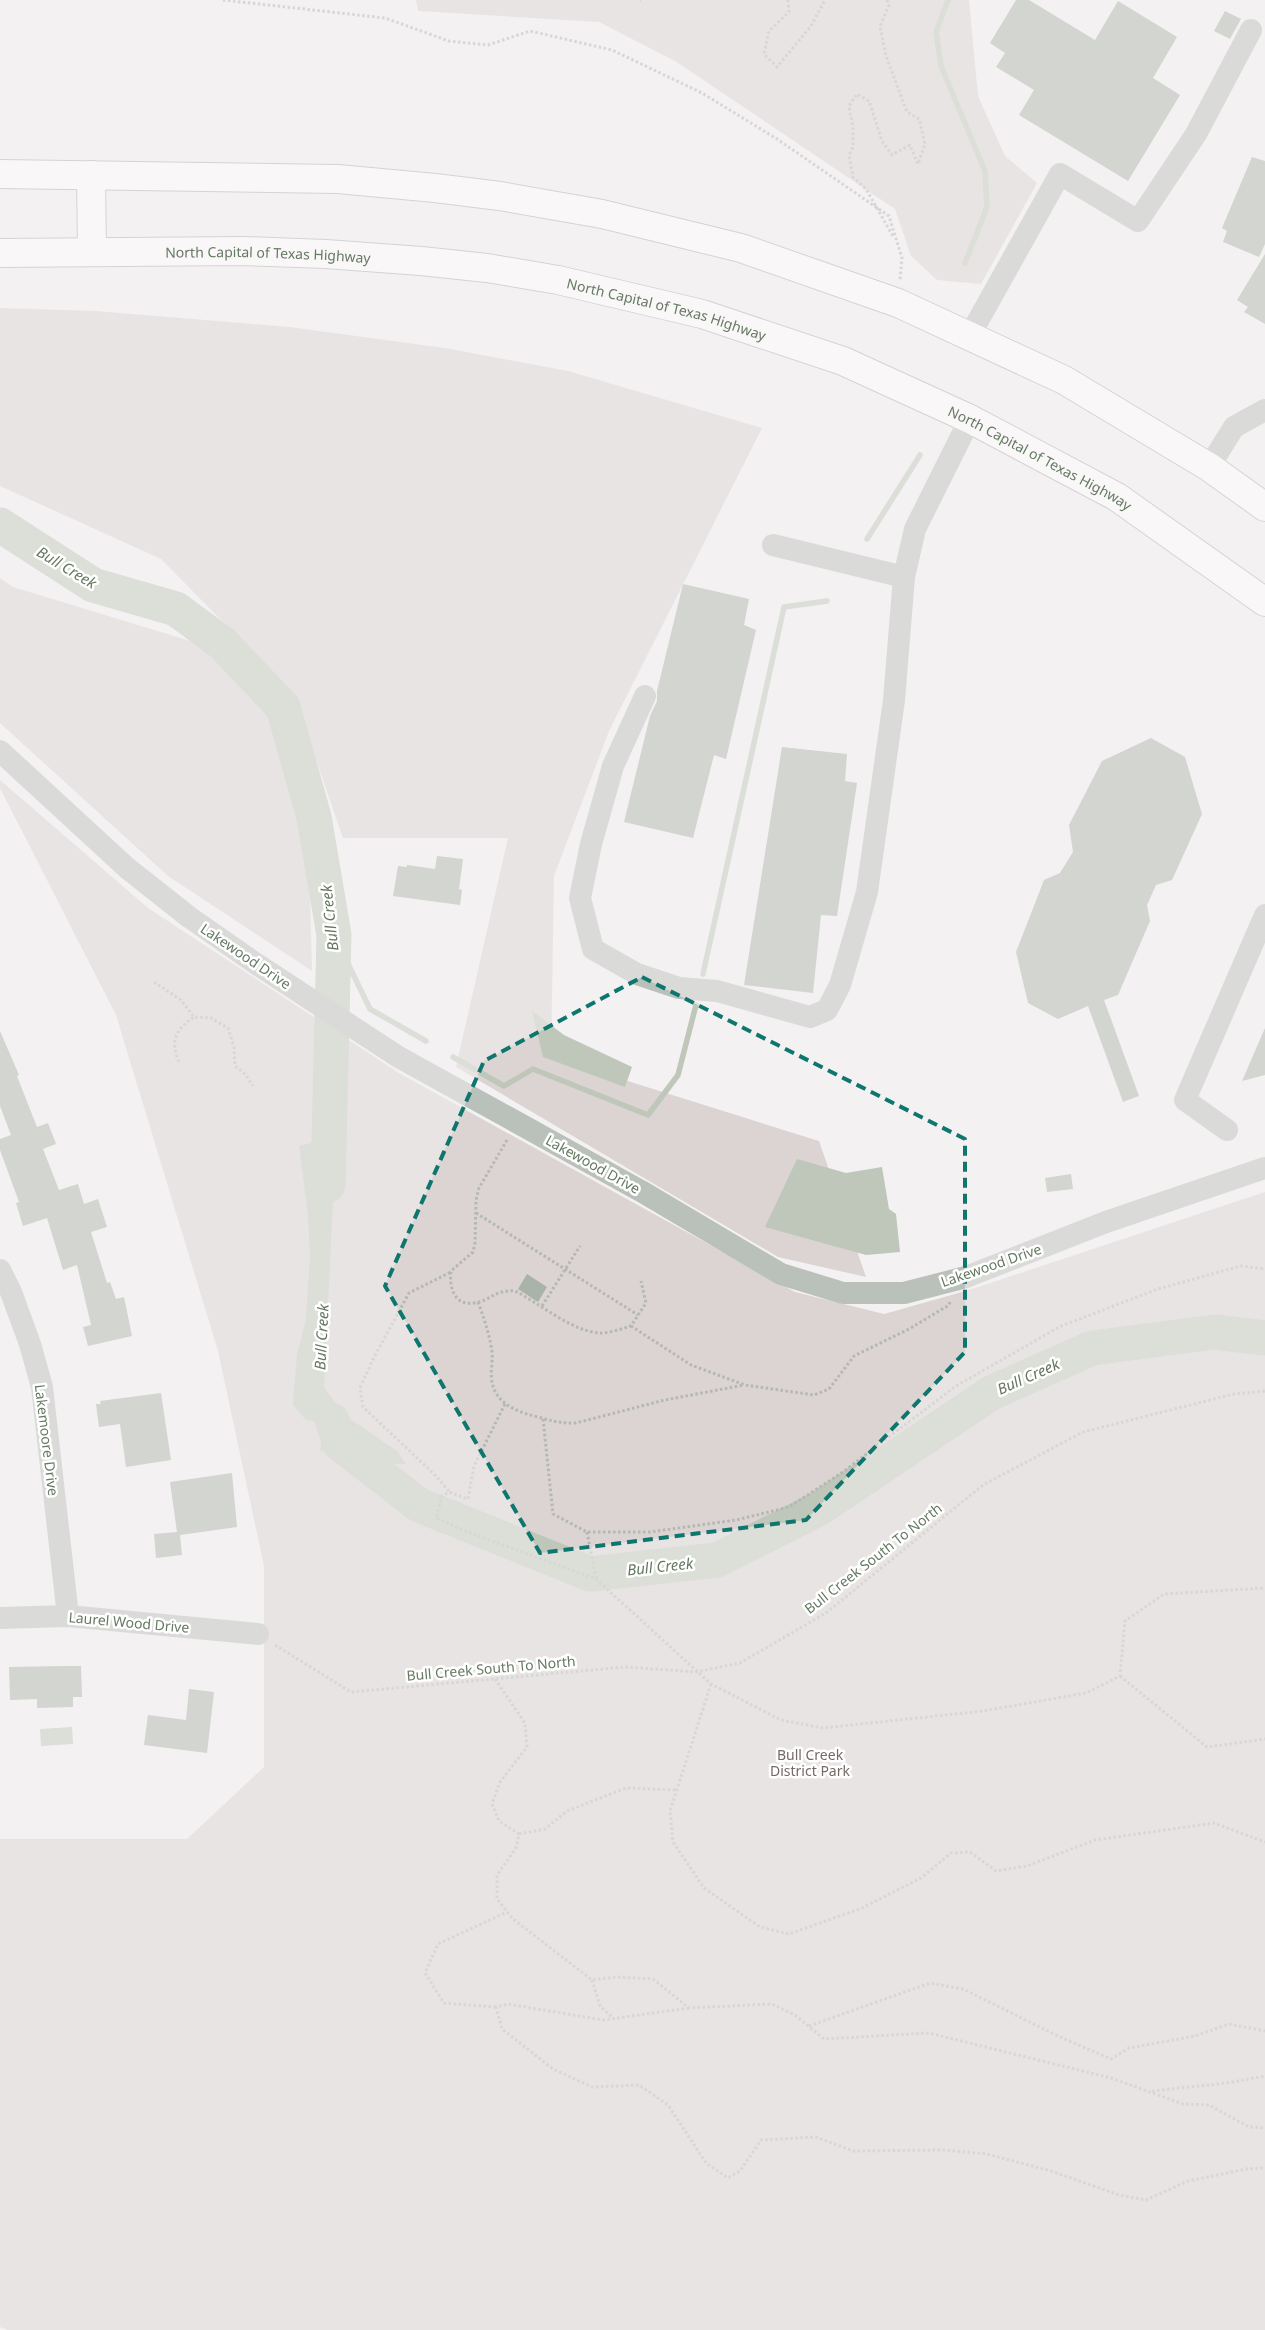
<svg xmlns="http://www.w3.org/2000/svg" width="1265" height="2330" viewBox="0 0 1265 2330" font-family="'Noto Sans',sans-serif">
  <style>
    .green { fill: #dbd4d3 }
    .water { fill: #bec7b9 }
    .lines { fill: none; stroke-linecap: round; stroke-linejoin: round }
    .stream { stroke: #bec7b9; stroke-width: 5.5 }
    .river { stroke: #bec7b9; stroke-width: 35 }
    .building { fill: #aab3a8 }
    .highway-casing { stroke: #acb3ac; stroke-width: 30 }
    .path { stroke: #b3b8b2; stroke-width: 3; stroke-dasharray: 2.5 2.5; stroke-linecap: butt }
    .minor { stroke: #bac1ba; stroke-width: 22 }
    .highway { stroke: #fff; stroke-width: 28 }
    .marked { fill: none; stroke: #0f766e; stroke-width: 4; stroke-dasharray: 10 6; stroke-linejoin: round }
    .labels { text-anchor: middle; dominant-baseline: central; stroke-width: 5; stroke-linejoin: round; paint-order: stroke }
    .street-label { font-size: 14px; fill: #667a63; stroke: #fff }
    .park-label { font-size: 14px; fill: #776965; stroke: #fff }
    .water-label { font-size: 15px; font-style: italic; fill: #65765e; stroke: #fff }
  </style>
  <rect width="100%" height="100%" fill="#f4f1f3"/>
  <!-- green -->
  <path class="green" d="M 416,0 L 969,0 L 978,96 L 1005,156 L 1037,183 L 981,284 L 937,280 L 911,256 L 895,209 L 675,61 L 599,22 L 418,11 Z
    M 0,308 L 96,311 L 289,327 L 445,348 L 568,371 L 762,428 L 609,731 L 554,876 L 551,1057 L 819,1141 L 866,1277 L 778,1257 L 456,1067 L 508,838 L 343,838 L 293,693 L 161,559 L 0,486 Z
    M 0,578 L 13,587 L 210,647 L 286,720 L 310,897 L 312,971 L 168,876 L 0,723 Z
    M 0,780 L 148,908 L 399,1073 L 795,1292 L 884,1314 L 969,1290 L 1265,1192 L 1265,2330 L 8,2330 L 0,2327 L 0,1839 L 187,1839 L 264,1767 L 264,1566 L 218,1351 L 116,1015 L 0,788 Z"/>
  <!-- water -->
  <path class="water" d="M 532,1011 L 564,1035 L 632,1067 L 625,1087 L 543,1057 Z
    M 336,1137 L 324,1387 L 343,1414 L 397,1451 L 406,1464 L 394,1464 L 376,1457 L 338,1459 L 320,1450 L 323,1435 L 320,1422 L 306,1420 L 293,1405 L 297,1355 L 306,1319 L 310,1257 L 308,1215 L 299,1146 Z
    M 797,1159 L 846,1173 L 882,1167 L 889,1209 L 896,1214 L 900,1252 L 866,1255 L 765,1227 Z
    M 72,1727 L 73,1744 L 41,1746 L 40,1729 Z"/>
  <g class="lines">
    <!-- stream -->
    <path class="stream" d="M 948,0 L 936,32 L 941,66 L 985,171 L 987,207 L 965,263
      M 867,539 L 920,455
      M 334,935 L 370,1009 L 426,1041
      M 703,974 L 784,607 L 827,601
      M 453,1057 L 504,1086 L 533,1069 L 648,1115 L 678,1075 L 696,1005"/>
    <!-- river -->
    <path class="river" d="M 0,525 L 93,585 L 176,609 L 222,643 L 283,707 L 314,817 L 334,935 L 328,1185
      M 332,1420 L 340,1444 L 419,1505 L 590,1574 L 717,1560 L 820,1508 L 991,1393 L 1092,1348 L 1215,1332 L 1265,1338"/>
  </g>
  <!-- building -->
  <path class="building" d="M 1016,0 L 1029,0 L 1095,40 L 1118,1 L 1177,37 L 1153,78 L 1180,95 L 1128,181 L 1019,115 L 1034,90 L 996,67 L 1005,53 L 990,43 Z
    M 1225,11 L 1241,19 L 1230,39 L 1214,31 Z
    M 1252,157 L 1265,161 L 1265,244 L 1259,257 L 1223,242 L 1227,231 L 1222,228 Z
    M 1265,254 L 1265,324 L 1244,312 L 1248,307 L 1237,300 Z
    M 683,584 L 749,599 L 744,625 L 756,630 L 726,759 L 714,755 L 693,838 L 624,822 L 650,716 L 657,701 L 657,691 Z
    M 1151,738 L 1185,757 L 1202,814 L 1172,880 L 1156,885 L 1147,905 L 1150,921 L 1118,995 L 1104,1000 L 1139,1096 L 1123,1102 L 1088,1006 L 1058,1019 L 1028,1003 L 1016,952 L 1044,880 L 1060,873 L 1073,852 L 1069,825 L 1102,761 Z
    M 782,747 L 847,754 L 845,781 L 857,783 L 837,916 L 821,915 L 813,993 L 744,985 Z
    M 437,856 L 463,859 L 459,889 L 462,890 L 460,905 L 393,896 L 398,866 L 407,867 L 407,865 L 435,869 Z
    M 1265,1028 L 1265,1075 L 1242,1081 Z
    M 0,1031 L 19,1075 L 17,1076 L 37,1127 L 48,1123 L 56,1144 L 43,1149 L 59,1190 L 78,1184 L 84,1204 L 98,1199 L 107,1227 L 91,1232 L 107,1283 L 110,1282 L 116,1299 L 124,1297 L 132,1336 L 88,1346 L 83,1327 L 91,1325 L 77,1265 L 63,1270 L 47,1218 L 23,1226 L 16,1203 L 19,1202 L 0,1150 L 0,1139 L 11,1135 L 0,1106 Z
    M 1071,1174 L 1073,1189 L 1047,1192 L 1045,1178 Z
    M 527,1274 L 547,1287 L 538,1302 L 518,1289 Z
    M 161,1393 L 171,1460 L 126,1467 L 120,1424 L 99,1427 L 96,1404 L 101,1404 L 100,1401 Z
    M 232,1473 L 237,1527 L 180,1535 L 182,1555 L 156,1558 L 154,1534 L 177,1532 L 170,1482 Z
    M 63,1666 L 81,1666 L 82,1697 L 73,1697 L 73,1707 L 37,1708 L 37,1699 L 10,1700 L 9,1667 Z
    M 189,1689 L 214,1692 L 207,1753 L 144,1745 L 148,1715 L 186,1720 Z"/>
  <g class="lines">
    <!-- highway casing -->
    <g class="highway-casing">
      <g id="highway">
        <path d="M 0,174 L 338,179 L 435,188 L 500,196 L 602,214 L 741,248 L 898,303 L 1064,380 L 1209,467 L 1265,507"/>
        <path d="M 91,175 L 92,251"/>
        <path id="s1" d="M 0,253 L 244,251 L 326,254 L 421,261 L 487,268 L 558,280 L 702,314 L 843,361 L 970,419 L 1117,497 L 1265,602"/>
      </g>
    </g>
    <!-- path -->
    <path class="path" d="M 223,0 L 385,18 L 449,41 L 488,45 L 530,31 L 612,50 L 702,93 L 777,139 L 889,216 L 902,258 L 900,280
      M 640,0 L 641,0
      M 788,0 L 789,12 L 769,31 L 764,54 L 777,67 L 811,26 L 825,0
      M 887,0 L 889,5 L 880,26 L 886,56 L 907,112 L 919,119 L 925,144 L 918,164 L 910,145 L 892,155 L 882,141 L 869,101 L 857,94 L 849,106 L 853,128 L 853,147 L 849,155 L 853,177 L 866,189 L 894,238
      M 154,982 L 181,1000 L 194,1017 L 211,1018 L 228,1028 L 234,1047 L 235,1066 L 246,1075 L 253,1086
      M 179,1062 C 170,1041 175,1030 194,1017
      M 507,1140 L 479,1188 L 476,1200 L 475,1243 L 473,1252 L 451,1271 C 449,1287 454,1306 474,1303 C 490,1301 496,1289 515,1291 C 539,1303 573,1332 600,1333 C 610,1333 621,1329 631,1326 L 646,1303 L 641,1281
      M 476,1213 L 638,1315
      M 478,1302 C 484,1318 489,1333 492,1351 C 493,1361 490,1372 492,1382 C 496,1403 515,1411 534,1416 C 549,1420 561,1424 576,1423 L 665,1400 L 744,1385
      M 542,1306 L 580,1246
      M 631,1326 L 691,1365 L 745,1385 L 814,1395 L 829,1389 L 854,1356 L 909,1329 L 949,1305 L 950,1302
      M 505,1404 L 474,1466 L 468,1499 L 449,1492 L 442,1496 L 436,1518 L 473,1534 L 596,1579 L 711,1684 L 781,1720 L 823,1728 L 983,1711 L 1086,1693 L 1120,1676 L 1125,1621 L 1164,1594 L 1265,1588
      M 543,1419 L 553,1514 L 587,1532 L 650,1532 L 736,1520 L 789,1507 L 843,1472 L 956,1386 L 1061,1326 L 1158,1289 L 1241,1266 L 1265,1269
      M 449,1491 L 435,1475 L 363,1407 L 360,1388 L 372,1361 L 409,1293 L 451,1272
      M 587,1532 L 596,1578
      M 275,1645 L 351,1692 L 625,1667 L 696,1672 L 740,1663 L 826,1613 L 983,1485 L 1083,1432 L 1234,1394 L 1265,1391
      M 1120,1676 L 1207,1747 L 1265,1739
      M 495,1679 L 525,1723 L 527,1747 L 500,1782 L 492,1804 L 499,1821 L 519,1834 L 516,1848 L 497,1875 L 497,1899 L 513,1919 L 592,1980 L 616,1977 L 653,1979 L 689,2008 L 772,2004 L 795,2015 L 824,2039 L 929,2033 L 1111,2078 L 1183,2104 L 1209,2105 L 1249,2127 L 1265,2128
      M 711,1684 L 670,1811 L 673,1842 L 704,1888 L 760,1927 L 789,1934 L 862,1908 L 921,1878 L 951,1853 L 970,1852 L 996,1871 L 1027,1866 L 1095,1840 L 1214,1823 L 1265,1842
      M 519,1834 L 545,1829 L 567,1811 L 626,1788 L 677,1790
      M 592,1980 L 600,2006 L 614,2019
      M 496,2007 L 444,2003 L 425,1973 L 438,1944 L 507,1912
      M 689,2008 L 603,2020 L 508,2004 L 496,2007 L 502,2029 L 553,2069 L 592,2087 L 639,2085 L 668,2105 L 706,2163 L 728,2178 L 740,2171 L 761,2140 L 816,2137 L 853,2151 L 944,2150 L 987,2154 L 1051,2171 L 1119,2195 L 1146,2200 L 1188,2181 L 1246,2169 L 1265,2168
      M 809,2026 L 930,1983 L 963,1989 L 1058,2036 L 1111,2059 L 1129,2048 L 1195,2036 L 1229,2024 L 1265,2031
      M 1152,2091 L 1227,2083 L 1265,2076"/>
    <!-- minor -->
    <path class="minor" d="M 970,335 L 1060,174 L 1138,221 L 1196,134 L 1251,30
      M 1209,467 L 1234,427 L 1265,410
      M 773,545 L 904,577
      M 645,696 L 613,766 L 591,844 L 580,898 L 593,949 L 637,974 L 679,988 L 717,991 L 810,1017 L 827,1010 L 840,985 L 867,892 L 894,700 L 904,577 L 915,529 L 970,419
      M 0,751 L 127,868 L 189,917 L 255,963 L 397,1056 L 641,1191 L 781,1274 L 843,1293 L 904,1293 L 966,1277 L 1106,1222 L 1265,1168
      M 1227,1130 L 1185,1100 L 1265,915
      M 0,1270 L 11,1292 L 30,1344 L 42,1387 L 68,1616
      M 0,1618 L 68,1616 L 258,1634"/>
    <!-- highway -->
    <use href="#highway" class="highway"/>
  </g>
  <!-- marked area -->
  <path d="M0 0H1265V2330H0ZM 642,977 L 965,1139 L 965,1352 L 806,1520 L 540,1553 L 385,1286 L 484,1061 Z" fill="#f4f1f3" fill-opacity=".55" fill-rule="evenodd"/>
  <path class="marked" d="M 642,977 L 965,1139 L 965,1352 L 806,1520 L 540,1553 L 385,1286 L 484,1061 Z"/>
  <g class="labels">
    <!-- street labels -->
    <g class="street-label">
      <text stroke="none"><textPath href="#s1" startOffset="268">North Capital of Texas Highway</textPath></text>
      <text stroke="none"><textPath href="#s1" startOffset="672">North Capital of Texas Highway</textPath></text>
      <text stroke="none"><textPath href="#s1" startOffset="1076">North Capital of Texas Highway</textPath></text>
      <text transform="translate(246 956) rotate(34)">Lakewood Drive</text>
      <text transform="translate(593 1164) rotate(29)">Lakewood Drive</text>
      <text transform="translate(991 1265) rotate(-19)">Lakewood Drive</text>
      <text transform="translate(47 1440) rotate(83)">Lakemoore Drive</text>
      <text transform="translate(873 1558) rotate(-38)">Bull Creek South To North</text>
      <text transform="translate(129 1622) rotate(5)">Laurel Wood Drive</text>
      <text transform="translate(491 1668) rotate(-5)">Bull Creek South To North</text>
    </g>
    <!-- park labels -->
    <g class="park-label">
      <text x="810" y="1754">Bull Creek<tspan x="810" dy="16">District Park</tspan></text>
    </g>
    <!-- water labels -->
    <g class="water-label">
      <text transform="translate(67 567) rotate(31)">Bull Creek</text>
      <text transform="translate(329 918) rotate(-96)">Bull Creek</text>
      <text transform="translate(321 1337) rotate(-87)">Bull Creek</text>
      <text transform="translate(1028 1376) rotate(-24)">Bull Creek</text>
      <text transform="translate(660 1566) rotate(-6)">Bull Creek</text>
    </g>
  </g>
</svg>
